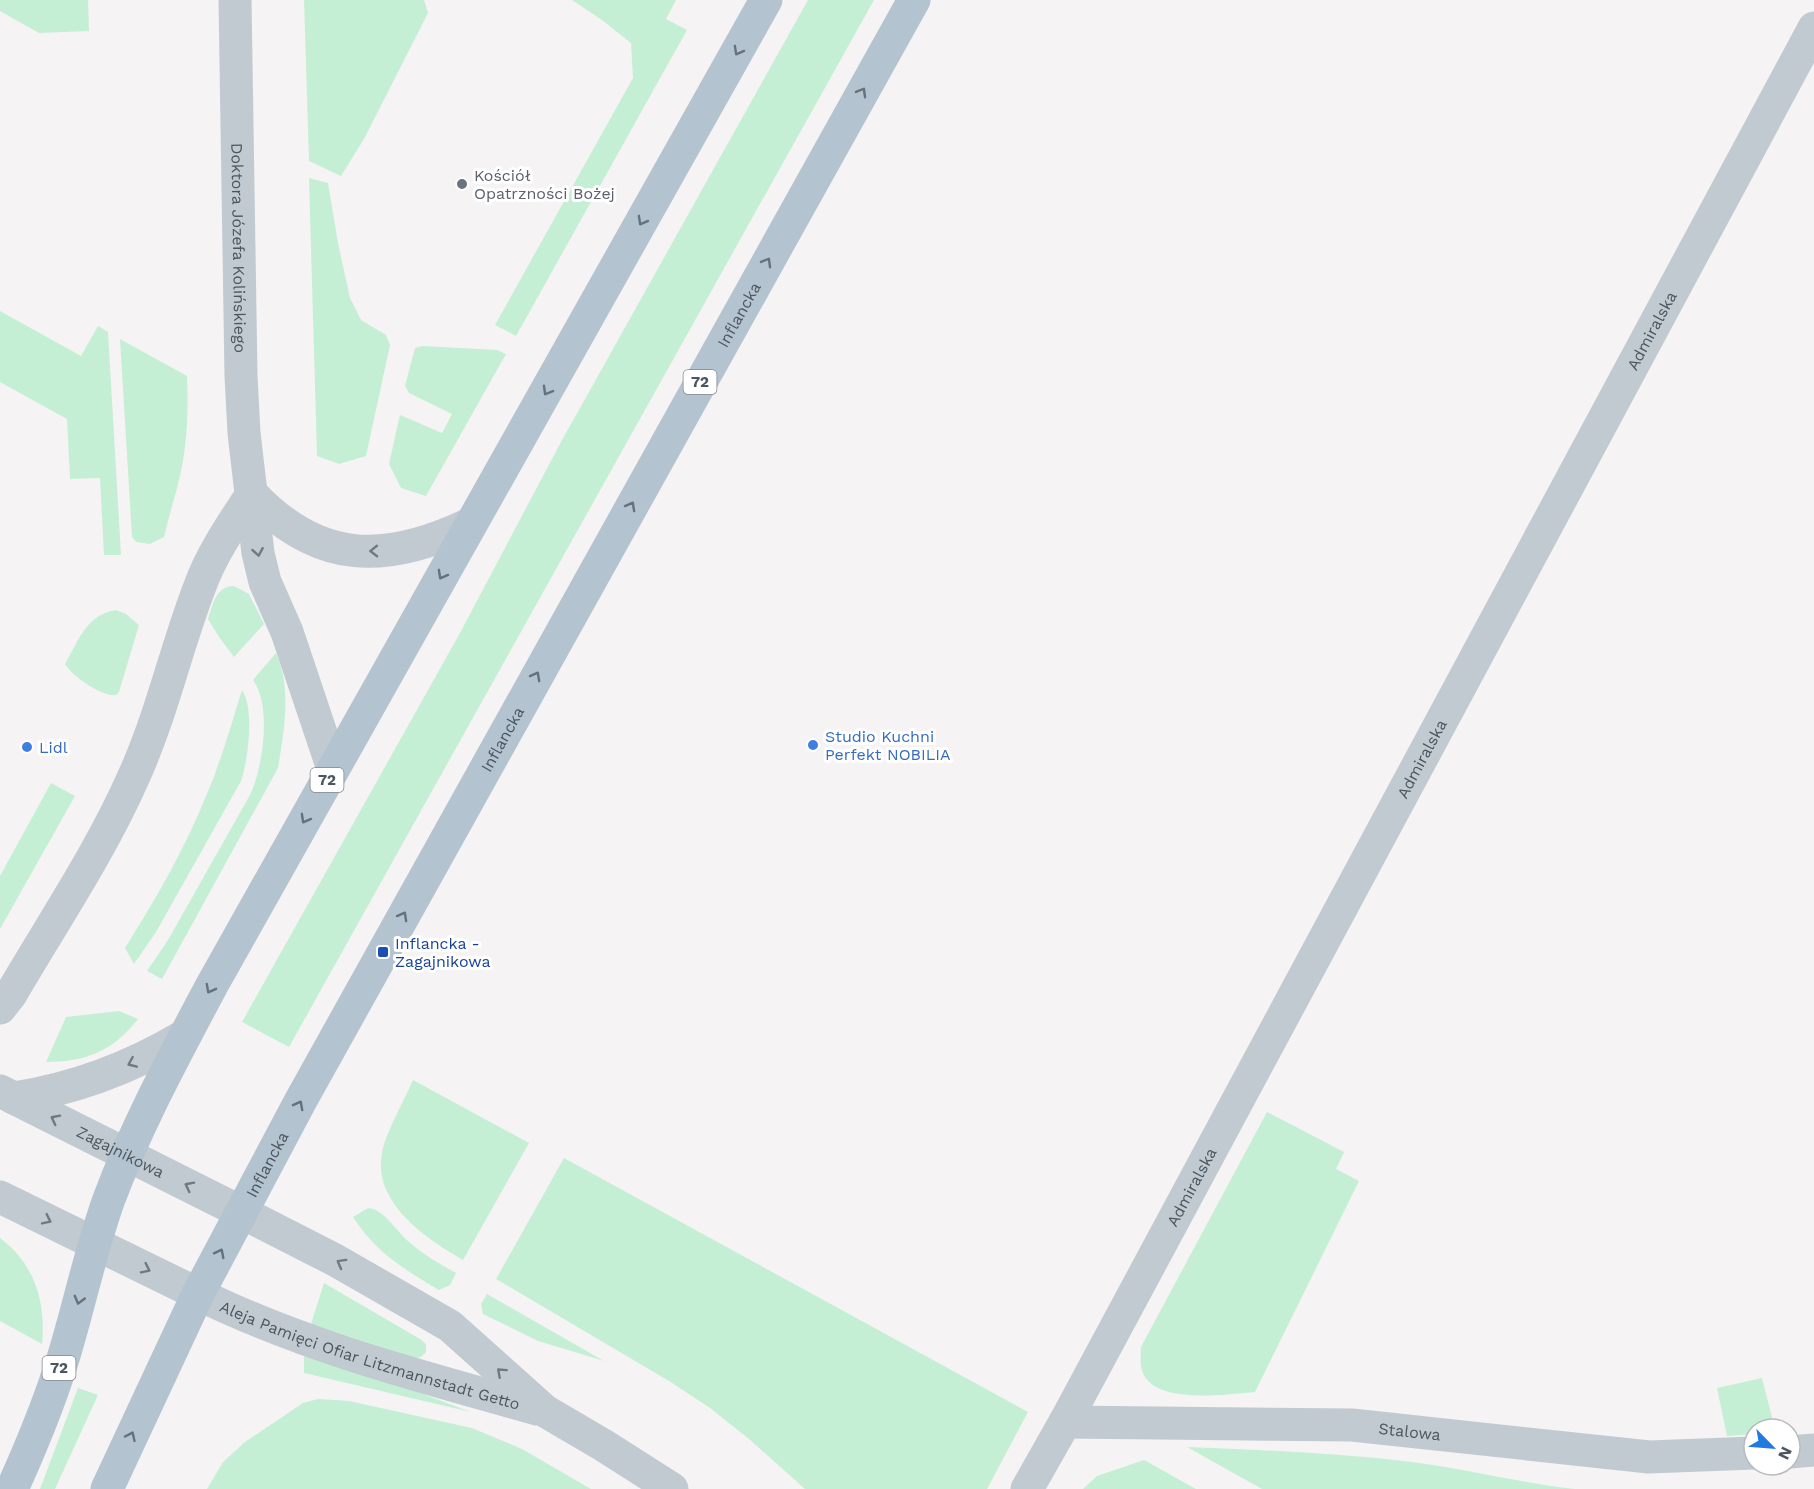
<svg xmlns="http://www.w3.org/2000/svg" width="1814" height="1489" viewBox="0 0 1814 1489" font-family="'Work Sans',sans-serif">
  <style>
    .green { fill: #c5efd4 }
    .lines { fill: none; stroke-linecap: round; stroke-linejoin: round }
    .minor { stroke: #c1cad1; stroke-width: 33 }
    .tertiary { stroke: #c1cad1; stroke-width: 33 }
    .primary { stroke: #b4c3d0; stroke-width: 33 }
    .oneway { stroke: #65717c }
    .oneway2 { stroke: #6e7982 }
    .worship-dot { fill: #6b7280; stroke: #fff; stroke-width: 2 }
    .shop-dot { fill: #3f7fe0; stroke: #fff; stroke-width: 2 }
    .transit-dot { fill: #1a4fb4; stroke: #fff; stroke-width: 2 }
    .labels { text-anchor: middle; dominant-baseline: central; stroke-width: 6; stroke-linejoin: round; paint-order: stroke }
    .shield { fill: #fff; stroke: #818990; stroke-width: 1.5 }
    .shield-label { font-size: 15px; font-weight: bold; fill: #4b5660 }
    .worship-label { font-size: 16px; fill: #5b616d; stroke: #fff; text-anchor: start }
    .street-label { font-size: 16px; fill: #4b5660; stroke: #fff }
    .shop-label { font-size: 16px; fill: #366cbe; stroke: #fff; text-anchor: start }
    .transit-label { font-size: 16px; fill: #164399; stroke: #fff; text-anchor: start }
  </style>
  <rect width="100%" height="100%" fill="#f5f3f3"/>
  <!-- green -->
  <path class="green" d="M 0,0 L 88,0 L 89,31 L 39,33 L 0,11 Z
    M 304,0 L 424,0 L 428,13 L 364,139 L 341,176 L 309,161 Z
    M 572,0 L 676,0 L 666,19 L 687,30 L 516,336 L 495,325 L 633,78 L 631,43 L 602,20 Z
    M 808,0 L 874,0 L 289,1047 L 242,1022 L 460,633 L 561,442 Z
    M 309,178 L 328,183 L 338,243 L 350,298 L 361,320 L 386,335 L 390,345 L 366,456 L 339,464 L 317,456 Z
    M 0,311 L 81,356 L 98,326 L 108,332 L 121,555 L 104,555 L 100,478 L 70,479 L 67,419 L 0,382 Z
    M 120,339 L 187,376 C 188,400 188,423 185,446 C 182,477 171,507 164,537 L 150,544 L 136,542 L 132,537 Z
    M 423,346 L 497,350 L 506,354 L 426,496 L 401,488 L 389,464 L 400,415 L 442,433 L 452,414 L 409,393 L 405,386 L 415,348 Z
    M 234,586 L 249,594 L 264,624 L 234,657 L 219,637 L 208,619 C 213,604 216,586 234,586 Z
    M 116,610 L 126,614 L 139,625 L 119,692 L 116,695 C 102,697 72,676 65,664 C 79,640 86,615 116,610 Z
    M 276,653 C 292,688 284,732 278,768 L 162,979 L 147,971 L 168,940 L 250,795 C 263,768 272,705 253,680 Z
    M 242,690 C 255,710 248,760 241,781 L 156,932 L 134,964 L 125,948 C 156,899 185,848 207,794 C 221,761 231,725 242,690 Z
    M 51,783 L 75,796 L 0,929 L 0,876 Z
    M 119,1011 L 138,1019 C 113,1051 86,1062 46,1062 L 66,1017 Z
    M 413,1080 L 529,1143 L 463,1260 C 426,1239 372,1202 382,1153 C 385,1134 405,1099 413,1080 Z
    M 1267,1112 L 1344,1152 L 1336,1169 L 1359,1181 L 1255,1392 C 1227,1394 1147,1407 1141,1366 C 1140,1360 1141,1353 1141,1347 Z
    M 564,1158 L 1028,1412 L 987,1489 L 805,1489 L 749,1439 L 710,1408 L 669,1381 L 496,1279 Z
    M 368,1208 C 384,1209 396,1231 408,1241 C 422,1254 440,1264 456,1273 L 450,1285 L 439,1290 C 404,1269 376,1253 353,1217 Z
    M 0,1238 C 35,1264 46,1302 42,1344 L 0,1321 Z
    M 324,1283 L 420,1339 L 426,1344 L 426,1352 L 421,1357 L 414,1359 L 311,1324 Z
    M 487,1294 L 604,1361 L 538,1341 L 483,1314 L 481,1304 Z
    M 304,1355 L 423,1394 L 471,1412 L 304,1373 Z
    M 1762,1378 L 1775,1429 L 1754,1429 L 1754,1434 L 1727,1436 L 1717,1388 Z
    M 78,1388 L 98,1395 L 55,1489 L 40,1489 Z
    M 318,1399 L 349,1401 L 472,1428 L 522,1449 L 591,1489 L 207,1489 L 223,1462 L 245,1442 L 303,1403 Z
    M 1187,1447 C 1262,1450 1337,1453 1412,1462 C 1467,1469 1520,1483 1575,1489 L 1262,1489 Z
    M 1144,1460 L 1196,1489 L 1083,1489 L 1097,1476 Z"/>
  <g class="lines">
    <!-- minor -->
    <g class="minor">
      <path id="s1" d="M 235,0 L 241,376 L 244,433 L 258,553 L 265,582 L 287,632 L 333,769"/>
      <path d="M 252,494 C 319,565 386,564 470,524"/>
      <path d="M 0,1008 L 11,994 C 53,922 100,853 134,776 C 162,714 176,648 200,586 C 212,553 233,523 252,494"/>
      <path d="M 241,1212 L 335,1260 L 450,1326 L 545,1411 L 603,1445 L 672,1489"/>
      <path id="s2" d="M 198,1294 C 306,1347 423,1377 537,1409"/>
      <path id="s3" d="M 1065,1422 L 1352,1425 L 1649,1457 L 1754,1453"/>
      <path d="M 1790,1452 L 1814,1450"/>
      <path id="s4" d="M 1027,1489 L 1065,1422 L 1814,28"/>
    </g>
    <!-- tertiary -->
    <g class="tertiary">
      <path id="s5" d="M 0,1091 L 241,1212"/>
      <path d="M 14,1098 C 74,1089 132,1067 184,1036"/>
      <path d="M 0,1197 L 198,1294"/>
    </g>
    <!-- primary -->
    <g class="primary">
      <path d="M 12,1489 C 32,1445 51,1399 65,1352 C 80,1302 91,1249 109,1199 C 137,1124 175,1055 212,985 L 766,0"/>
      <path id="s6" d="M 107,1489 L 198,1294 L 301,1100 L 914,0"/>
    </g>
  </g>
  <!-- one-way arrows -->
  <defs><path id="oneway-chevron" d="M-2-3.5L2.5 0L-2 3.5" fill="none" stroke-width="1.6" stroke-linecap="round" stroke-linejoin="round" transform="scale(1.5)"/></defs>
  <g class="oneway">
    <use href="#oneway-chevron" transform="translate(738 51) rotate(119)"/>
    <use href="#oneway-chevron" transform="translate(862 92) rotate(-60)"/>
    <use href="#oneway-chevron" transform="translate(642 221) rotate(119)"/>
    <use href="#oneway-chevron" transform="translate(767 262) rotate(-60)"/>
    <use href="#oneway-chevron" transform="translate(547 391) rotate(120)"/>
    <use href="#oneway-chevron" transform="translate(631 506) rotate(-61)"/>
    <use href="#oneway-chevron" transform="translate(442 575) rotate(119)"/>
    <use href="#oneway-chevron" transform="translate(536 676) rotate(-61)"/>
    <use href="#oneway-chevron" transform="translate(305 819) rotate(119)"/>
    <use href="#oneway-chevron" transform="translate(403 916) rotate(-61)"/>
    <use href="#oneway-chevron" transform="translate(210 989) rotate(118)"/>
    <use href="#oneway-chevron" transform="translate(299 1105) rotate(-62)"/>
    <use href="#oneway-chevron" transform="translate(220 1253) rotate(-63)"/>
    <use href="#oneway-chevron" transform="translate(79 1300) rotate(105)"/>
    <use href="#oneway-chevron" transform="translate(131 1436) rotate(-65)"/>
  </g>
  <g class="oneway2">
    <use href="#oneway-chevron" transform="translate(374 551) rotate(179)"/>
    <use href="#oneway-chevron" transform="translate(258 552) rotate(80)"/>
    <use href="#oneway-chevron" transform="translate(132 1063) rotate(157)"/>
    <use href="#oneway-chevron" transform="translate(55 1119) rotate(-153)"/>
    <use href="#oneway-chevron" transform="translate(189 1186) rotate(-153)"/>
    <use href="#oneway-chevron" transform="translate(47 1220) rotate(26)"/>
    <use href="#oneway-chevron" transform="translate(341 1263) rotate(-151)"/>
    <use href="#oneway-chevron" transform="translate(146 1269) rotate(26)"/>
    <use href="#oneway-chevron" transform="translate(501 1372) rotate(-138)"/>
  </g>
  <!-- markers -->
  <circle class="worship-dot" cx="462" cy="184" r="6"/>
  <g class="shop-dot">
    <circle cx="813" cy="745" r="6"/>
    <circle cx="27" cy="747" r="6"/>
  </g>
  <rect class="transit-dot" x="377" y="946" width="12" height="12" rx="3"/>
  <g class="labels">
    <!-- shield labels -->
    <g class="shield">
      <rect x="683.5" y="370" width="33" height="24" rx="4.5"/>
      <rect x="310.5" y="768" width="33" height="24" rx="4.5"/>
      <rect x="42.5" y="1356" width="33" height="24" rx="4.5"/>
    </g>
    <g class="shield-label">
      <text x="700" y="382">72</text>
      <text x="327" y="780">72</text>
      <text x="59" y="1368">72</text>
    </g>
    <!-- worship labels -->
    <g class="worship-label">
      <text x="474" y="175">Kościół<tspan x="474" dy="18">Opatrzności Bożej</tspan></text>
    </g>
    <!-- street labels -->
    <g class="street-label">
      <text stroke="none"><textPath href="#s1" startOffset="248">Doktora Józefa Kolińskiego</textPath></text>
      <text stroke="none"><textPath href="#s6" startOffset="1334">Inflancka</textPath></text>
      <text stroke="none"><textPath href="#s4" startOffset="1316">Admiralska</textPath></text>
      <text stroke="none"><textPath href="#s6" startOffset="848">Inflancka</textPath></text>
      <text stroke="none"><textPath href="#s4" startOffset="830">Admiralska</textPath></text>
      <text stroke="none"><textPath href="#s5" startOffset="135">Zagajnikowa</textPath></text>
      <text stroke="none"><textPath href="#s6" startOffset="362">Inflancka</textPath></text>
      <text stroke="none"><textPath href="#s4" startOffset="344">Admiralska</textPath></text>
      <text stroke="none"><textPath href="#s2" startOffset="183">Aleja Pamięci Ofiar Litzmannstadt Getto</textPath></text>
      <text stroke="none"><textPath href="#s3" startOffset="345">Stalowa</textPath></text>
    </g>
    <!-- shop labels -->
    <g class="shop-label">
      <text x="825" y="736">Studio Kuchni<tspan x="825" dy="18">Perfekt NOBILIA</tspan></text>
      <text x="39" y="747">Lidl</text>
    </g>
    <!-- transit labels -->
    <g class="transit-label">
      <text x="395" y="943">Inflancka -<tspan x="395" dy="18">Zagajnikowa</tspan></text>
    </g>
  </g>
  <!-- north arrow -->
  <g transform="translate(1772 1447) rotate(115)"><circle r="28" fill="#ffffff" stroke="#b7bbbf" stroke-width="1.5"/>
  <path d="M0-4.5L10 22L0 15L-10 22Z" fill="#2279e0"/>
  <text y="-9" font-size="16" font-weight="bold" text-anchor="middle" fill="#4b5660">N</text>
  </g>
</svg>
